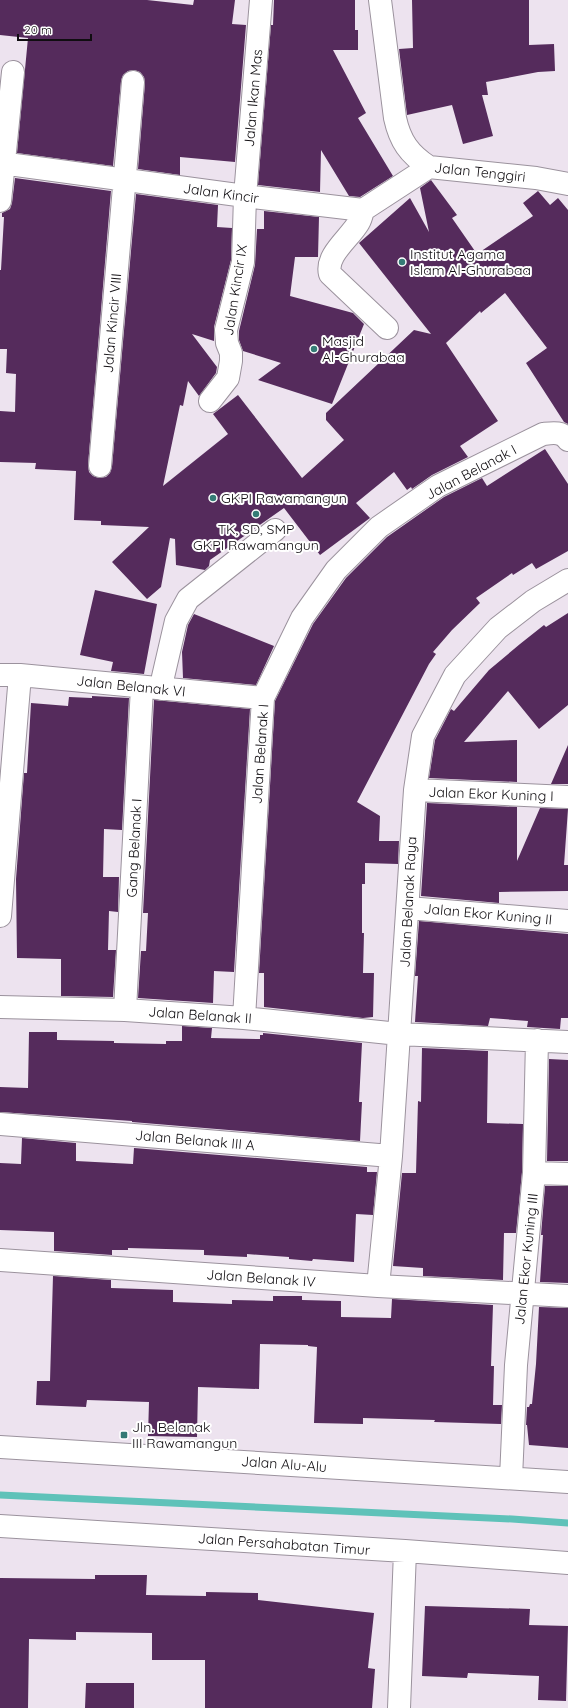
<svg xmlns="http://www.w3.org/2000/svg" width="568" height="1708" viewBox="0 0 568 1708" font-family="Quicksand,sans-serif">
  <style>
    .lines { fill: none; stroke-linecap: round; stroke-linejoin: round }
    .stream { stroke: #5fc2b9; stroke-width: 7 }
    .building { fill: #552b5c }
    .minor-casing { stroke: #9b929d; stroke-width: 24 }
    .minor { stroke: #fff; stroke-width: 22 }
    .poi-dot { fill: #357c76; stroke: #fff; stroke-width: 1.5 }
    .labels { text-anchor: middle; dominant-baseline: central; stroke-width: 4; stroke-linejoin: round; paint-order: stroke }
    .street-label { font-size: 14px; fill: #100d11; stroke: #fff }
    .poi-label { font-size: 14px; fill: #100d11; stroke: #fff; text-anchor: start }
  </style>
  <rect width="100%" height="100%" fill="#ede3ef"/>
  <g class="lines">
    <!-- stream -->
    <path class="stream" d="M 0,1495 L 512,1519 L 568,1523"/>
  </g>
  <!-- building -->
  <path class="building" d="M 0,0 L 147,0 L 193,5 L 194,0 L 235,0 L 232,24 L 246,25 L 235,162 L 180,157 L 180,175 L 138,169 L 145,83 L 144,77 L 140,72 L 134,70 L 128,71 L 123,75 L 121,81 L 113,166 L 17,153 L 28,38 L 0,35 Z
    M 274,0 L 355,0 L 355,30 L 358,30 L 358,50 L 333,50 L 366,113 L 358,118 L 393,176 L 360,197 L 349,196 L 321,150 L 320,192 L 258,185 L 271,25 L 273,25 Z
    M 412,0 L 529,0 L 529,45 L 554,44 L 555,71 L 538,72 L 486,82 L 488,95 L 482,95 L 493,136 L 463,144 L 452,105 L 407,115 L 399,49 L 413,48 Z
    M 15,178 L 111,191 L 88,465 L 89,472 L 93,476 L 99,478 L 106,477 L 110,473 L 112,467 L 136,194 L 218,205 L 217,227 L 232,228 L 231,260 L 214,327 L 214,341 L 192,334 L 217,367 L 216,373 L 199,396 L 188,381 L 183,406 L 180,405 L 163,486 L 228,434 L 213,414 L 238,395 L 302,478 L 344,440 L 326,420 L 326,413 L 414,330 L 431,334 L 359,243 L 410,198 L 429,232 L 420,188 L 431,180 L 457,215 L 452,218 L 477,254 L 533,216 L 523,203 L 538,191 L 550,205 L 558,198 L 568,210 L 568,424 L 564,422 L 526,363 L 547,348 L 505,293 L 481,313 L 480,311 L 446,343 L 498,421 L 460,446 L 468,457 L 432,475 L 412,489 L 411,487 L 407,490 L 394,472 L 356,503 L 370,518 L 320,555 L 284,508 L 210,560 L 209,566 L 205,570 L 176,565 L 175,539 L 170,538 L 161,587 L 147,599 L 112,562 L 149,527 L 101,525 L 101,521 L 74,520 L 76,471 L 35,469 L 36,463 L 0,462 L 0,411 L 15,412 L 16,374 L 6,373 L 7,349 L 0,349 L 0,270 L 1,270 L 4,217 L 2,217 L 2,213 L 10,209 L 12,203 Z
    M 264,211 L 319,217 L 318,257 L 295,257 L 290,296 L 353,313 L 364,324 L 332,404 L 258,380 L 281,363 L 243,351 L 239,340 L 239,331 L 255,265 L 257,229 L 264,229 Z
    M 545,449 L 568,484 L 568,551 L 536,569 L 532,563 L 513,575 L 512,573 L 476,598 L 480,603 L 452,630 L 433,652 L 436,654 L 429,664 L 357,802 L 380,816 L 379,841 L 399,841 L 398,864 L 365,863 L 365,884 L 362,884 L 362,933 L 364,933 L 363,973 L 374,973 L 373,1017 L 363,1018 L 264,1007 L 264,973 L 259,973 L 275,701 L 313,624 L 346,578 L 387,537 L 444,497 L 482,478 L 487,486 Z
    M 95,590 L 157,604 L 144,674 L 111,671 L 113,662 L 80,655 Z
    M 568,613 L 568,705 L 539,729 L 508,691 L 464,742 L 517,740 L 517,782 L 429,778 L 435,740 L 451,709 L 454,711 L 489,670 L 520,644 L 544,625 L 546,627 Z
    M 194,614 L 274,646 L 256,685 L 183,678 L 182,652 L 188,625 Z
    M 92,696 L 129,698 L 122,830 L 104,829 L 103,877 L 119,877 L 118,912 L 109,911 L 108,950 L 116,950 L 113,997 L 61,996 L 61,959 L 17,958 L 16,879 L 24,773 L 27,773 L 31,703 L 68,706 L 69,697 L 92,698 Z
    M 154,700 L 250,709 L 234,972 L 214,971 L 213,1003 L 138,998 L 141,951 L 146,951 L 148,913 L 143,913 Z
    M 568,745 L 568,784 L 551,784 Z
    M 427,803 L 517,807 L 517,861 L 540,808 L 568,809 L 564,865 L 568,865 L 568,891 L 499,892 L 499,903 L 421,896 Z
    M 419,921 L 568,934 L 568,1018 L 561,1018 L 560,1029 L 527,1027 L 528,1021 L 490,1018 L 488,1026 L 415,1022 L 418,976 L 415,976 Z
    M 182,1026 L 212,1028 L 211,1038 L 260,1039 L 260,1035 L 263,1035 L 263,1033 L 362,1043 L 359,1102 L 362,1102 L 360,1141 L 132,1122 L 132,1121 L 0,1112 L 0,1087 L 28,1088 L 29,1032 L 57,1032 L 57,1040 L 114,1041 L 114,1043 L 166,1044 L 166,1041 L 182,1041 Z
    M 422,1048 L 488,1051 L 487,1123 L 523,1124 L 522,1172 L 516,1233 L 504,1233 L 503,1280 L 423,1276 L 423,1268 L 393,1266 L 402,1173 L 416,1173 L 418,1101 L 421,1102 Z
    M 549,1059 L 568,1060 L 568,1161 L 547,1161 Z
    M 22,1138 L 76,1143 L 76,1161 L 133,1164 L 134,1148 L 367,1167 L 367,1172 L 377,1172 L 373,1215 L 356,1214 L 354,1262 L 313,1259 L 312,1261 L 289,1259 L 289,1257 L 247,1254 L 247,1257 L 204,1255 L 204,1250 L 128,1248 L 128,1250 L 112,1250 L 112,1255 L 54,1251 L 54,1232 L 0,1230 L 0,1163 L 21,1164 Z
    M 545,1186 L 568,1186 L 568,1283 L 540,1282 L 543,1235 L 541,1235 Z
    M 53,1276 L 111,1280 L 111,1288 L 173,1290 L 173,1302 L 232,1304 L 232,1300 L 273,1301 L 273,1296 L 302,1296 L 302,1300 L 341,1301 L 341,1317 L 391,1318 L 392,1299 L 493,1305 L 491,1366 L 494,1366 L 493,1405 L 502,1405 L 501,1424 L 434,1422 L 435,1420 L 363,1418 L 363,1424 L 314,1423 L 317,1347 L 308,1346 L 308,1345 L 260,1344 L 259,1389 L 198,1387 L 197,1437 L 148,1436 L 149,1402 L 87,1400 L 86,1407 L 36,1405 L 37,1381 L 50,1381 Z
    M 539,1307 L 568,1308 L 568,1448 L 529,1445 L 527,1425 L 526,1425 L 527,1407 L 529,1407 L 530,1404 L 532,1404 L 536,1364 Z
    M 95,1575 L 147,1575 L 146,1595 L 206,1596 L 206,1592 L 258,1593 L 258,1600 L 374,1613 L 368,1668 L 375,1669 L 372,1708 L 205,1708 L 205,1660 L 152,1660 L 152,1633 L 76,1632 L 76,1640 L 29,1639 L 28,1708 L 0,1708 L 0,1578 L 95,1579 Z
    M 425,1606 L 530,1609 L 529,1625 L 568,1626 L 566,1701 L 538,1700 L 539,1676 L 468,1673 L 467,1678 L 422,1676 Z
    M 86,1683 L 134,1683 L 134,1708 L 85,1708 Z"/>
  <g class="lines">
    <!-- minor casing -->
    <g class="minor-casing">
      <path id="minor" d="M 380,0 L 395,118 C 400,141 409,154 429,167 L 536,178 L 568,184
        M 0,163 L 245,196 L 363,210 L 429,167
        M 0,201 L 13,72
        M 363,210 C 362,214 361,219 359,222 C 350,238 325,255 330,274 L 387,328
        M 210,401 L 228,378 L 231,361 L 231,353 L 227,343 L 226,330 L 243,262 L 245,196 L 261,0
        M 100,466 L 133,82
        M 0,675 L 20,675 L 263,698
        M 162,689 L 163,677 L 176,621 L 188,599 L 275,530
        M 415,790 L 568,797
        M 408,908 L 568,921
        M 0,916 L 20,675
        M 0,1007 L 125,1010 L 244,1018 L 399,1034 L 568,1042
        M 125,1010 L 142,687
        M 244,1018 L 263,698 L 302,618 L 336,570 L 379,527 L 438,486 L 543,434 C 552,433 562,431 568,440
        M 0,1124 L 391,1156
        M 534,1173 L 568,1174
        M 0,1260 L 378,1286 L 568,1296
        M 378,1286 L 391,1156 L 415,790 L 423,736 L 455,675 L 498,628 L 533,601 L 568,580
        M 0,1447 L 568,1482
        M 511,1478 L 516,1365 L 534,1173 L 537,1040
        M 0,1526 L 405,1551 L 568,1563
        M 399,1708 L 405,1551"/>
    </g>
    <!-- minor -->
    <use href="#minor" class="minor"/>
  </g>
  <!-- markers -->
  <g class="poi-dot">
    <circle cx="402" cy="262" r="4"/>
    <circle cx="314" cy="349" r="4"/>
    <circle cx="213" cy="498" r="4"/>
    <circle cx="256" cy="514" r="4"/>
    <rect x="120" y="1431" width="8" height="8" rx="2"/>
  </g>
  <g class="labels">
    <!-- street labels -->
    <g class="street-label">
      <text transform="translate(253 98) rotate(-85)">Jalan Ikan Mas</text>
      <text transform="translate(480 172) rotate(6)">Jalan Tenggiri</text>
      <text transform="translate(221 193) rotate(8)">Jalan Kincir</text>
      <text transform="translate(235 290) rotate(-81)">Jalan Kincir IX</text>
      <text transform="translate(112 323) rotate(-85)">Jalan Kincir VIII</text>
      <text transform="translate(471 472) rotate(-28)">Jalan Belanak I</text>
      <text transform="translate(131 686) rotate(6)">Jalan Belanak VI</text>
      <text transform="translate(260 754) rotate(-86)">Jalan Belanak I</text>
      <text transform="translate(491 794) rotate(2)">Jalan Ekor Kuning I</text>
      <text transform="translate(134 848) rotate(-87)">Gang Belanak I</text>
      <text transform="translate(408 902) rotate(-87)">Jalan Belanak Raya</text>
      <text transform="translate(488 914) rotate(5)">Jalan Ekor Kuning II</text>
      <text transform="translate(200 1015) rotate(4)">Jalan Belanak II</text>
      <text transform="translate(195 1140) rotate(5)">Jalan Belanak III A</text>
      <text transform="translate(526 1259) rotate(-84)">Jalan Ekor Kuning III</text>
      <text transform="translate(261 1278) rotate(4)">Jalan Belanak IV</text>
      <text transform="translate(284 1464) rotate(4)">Jalan Alu-Alu</text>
      <text transform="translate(284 1544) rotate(4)">Jalan Persahabatan Timur</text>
    </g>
    <!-- poi labels -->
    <g class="poi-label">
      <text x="410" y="254">Institut Agama<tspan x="410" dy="16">Islam Al-Ghurabaa</tspan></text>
      <text x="322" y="341">Masjid<tspan x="322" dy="16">Al-Ghurabaa</tspan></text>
      <text x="221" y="498">GKPI Rawamangun</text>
      <text x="256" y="529" text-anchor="middle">TK, SD, SMP<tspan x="256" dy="16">GKPI Rawamangun</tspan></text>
      <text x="132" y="1427">Jln. Belanak<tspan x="132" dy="16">III Rawamangun</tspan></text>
    </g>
  </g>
  <!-- scale -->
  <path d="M18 34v6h73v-6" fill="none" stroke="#100d11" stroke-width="2"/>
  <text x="24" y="34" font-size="12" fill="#100d11" stroke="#ffffff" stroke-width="3" paint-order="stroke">20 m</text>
</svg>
